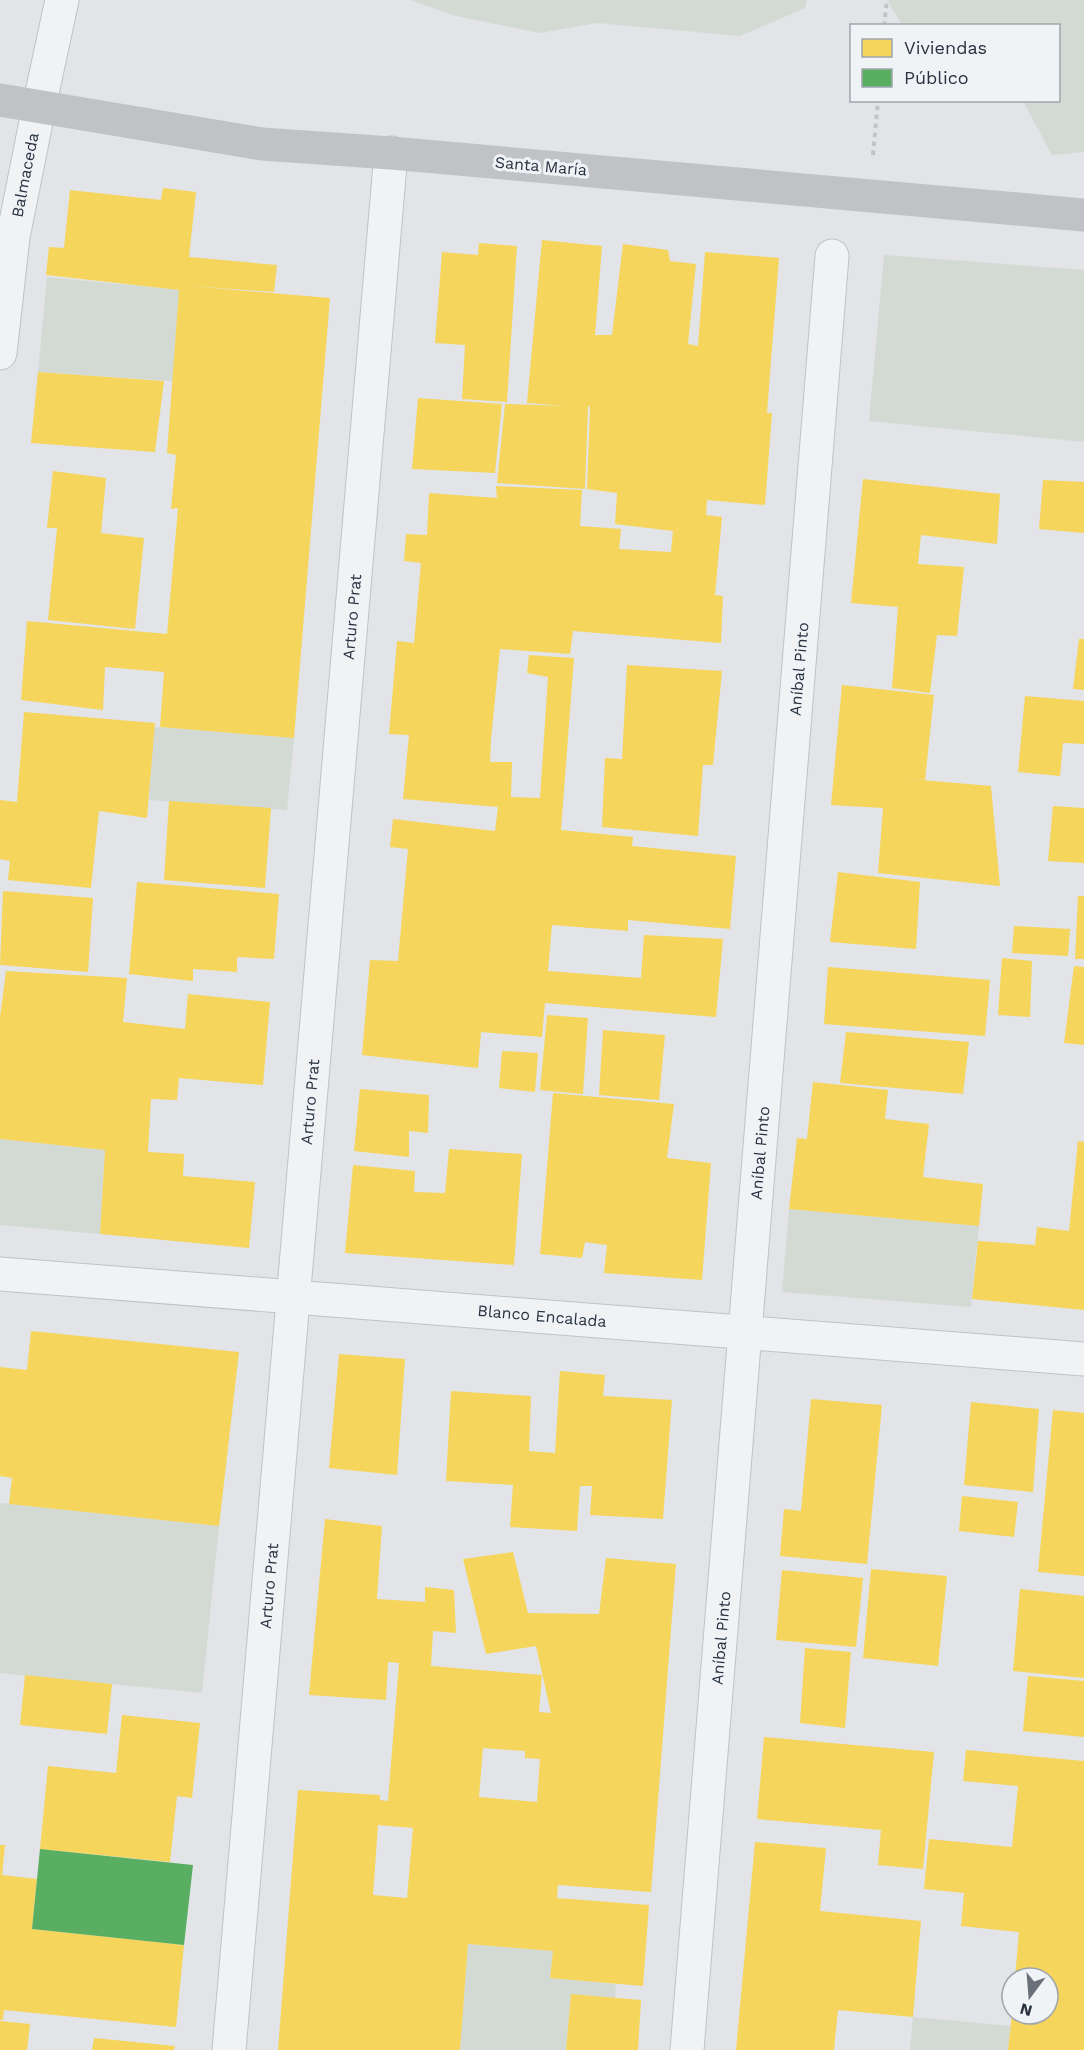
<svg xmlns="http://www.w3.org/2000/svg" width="1084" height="2050" viewBox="0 0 1084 2050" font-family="'Work Sans',sans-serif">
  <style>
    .green { fill: #d3dad3 }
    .homes { fill: #f6d55c; fill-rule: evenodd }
    .public { fill: #5aae61 }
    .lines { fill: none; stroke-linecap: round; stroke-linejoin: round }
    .minor-casing { stroke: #c0c2c5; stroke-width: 35 }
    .tertiary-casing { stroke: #c0c2c5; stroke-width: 35 }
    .path { stroke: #c1c3c7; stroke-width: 4; stroke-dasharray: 4.5 4.5; stroke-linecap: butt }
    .minor { stroke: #f1f2f4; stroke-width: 33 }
    .tertiary { stroke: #f1f2f4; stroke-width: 33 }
    .secondary { stroke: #c0c2c6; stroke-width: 33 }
    .labels { text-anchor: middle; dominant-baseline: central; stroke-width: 6; stroke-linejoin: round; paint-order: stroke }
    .street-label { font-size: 16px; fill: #293240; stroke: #f0f3f6 }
  </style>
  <rect width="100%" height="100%" fill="#e2e4e7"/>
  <!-- green -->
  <path class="green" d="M 410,0 L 807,0 L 805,8 L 740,36 L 597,23 L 540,33 L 456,16 Z
    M 887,0 L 1084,0 L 1084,152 L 1052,155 L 1023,101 L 1058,100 L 1058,26 L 913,25 L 901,23 Z
    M 884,255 L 1084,270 L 1084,442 L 869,421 Z
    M 47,277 L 179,290 L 173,381 L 38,372 Z
    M 160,727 L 294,738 L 287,810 L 149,800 L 154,728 Z
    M 0,1139 L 105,1150 L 100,1234 L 0,1225 Z
    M 789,1209 L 979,1226 L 971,1307 L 782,1292 Z
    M 0,1503 L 219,1526 L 202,1693 L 0,1673 Z
    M 468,1944 L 553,1951 L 551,1978 L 616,1984 L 615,1998 L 571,1994 L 566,2050 L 460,2050 Z
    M 913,2017 L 1011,2026 L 1008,2050 L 910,2050 Z"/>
  <!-- homes -->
  <path class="homes" d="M 163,188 L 196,192 L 189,257 L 277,265 L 274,292 L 190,286 L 330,298 L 294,738 L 160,727 L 164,672 L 105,667 L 103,710 L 21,700 L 27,621 L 167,634 L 178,508 L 171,509 L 176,455 L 167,453 L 179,290 L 46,275 L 49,247 L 64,248 L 70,190 L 161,200 Z
    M 542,240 L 602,246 L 595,335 L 612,335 L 623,244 L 668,250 L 670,261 L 696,264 L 688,344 L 698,346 L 705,252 L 779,258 L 767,413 L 772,413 L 765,505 L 707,500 L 706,515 L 722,517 L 715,595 L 723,596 L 721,643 L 573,631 L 570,654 L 500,649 L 491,739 L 490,762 L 512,762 L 511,797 L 540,798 L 548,677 L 527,673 L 529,655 L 574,658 L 561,830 L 633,837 L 632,846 L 736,856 L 730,929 L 628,920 L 628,931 L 552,925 L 548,971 L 641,978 L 644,935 L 723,939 L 716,1017 L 545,1003 L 542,1037 L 481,1032 L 478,1068 L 362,1055 L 370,960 L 398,961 L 408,849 L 390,847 L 393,819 L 495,831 L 498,807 L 403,799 L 409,735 L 389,734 L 397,641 L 414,643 L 421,563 L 404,561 L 406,534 L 427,535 L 429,493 L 497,498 L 496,486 L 582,490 L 580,526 L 621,529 L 619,549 L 671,552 L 673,531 L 615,524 L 617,493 L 587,489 L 590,407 L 588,406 L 585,489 L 497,483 L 505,404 L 565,406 L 527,403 Z
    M 479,243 L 517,246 L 507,402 L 462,399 L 465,345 L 435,343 L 442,252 L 478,255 Z
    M 38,372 L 164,381 L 155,452 L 31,443 Z
    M 418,398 L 502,404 L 495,473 L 412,469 Z
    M 53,471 L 106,478 L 101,533 L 144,538 L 135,629 L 48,620 L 57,528 L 47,528 Z
    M 863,479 L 1000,494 L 997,544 L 921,535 L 918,564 L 964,567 L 957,636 L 937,635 L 930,693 L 892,688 L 898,607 L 851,603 Z
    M 1043,480 L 1084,482 L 1084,533 L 1039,529 Z
    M 1079,639 L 1084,639 L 1084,690 L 1073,689 Z
    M 627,665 L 722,671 L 713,765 L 703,765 L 698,836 L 602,827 L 605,758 L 622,759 Z
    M 842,685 L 934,695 L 925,780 L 899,778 L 991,786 L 1000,886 L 878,873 L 883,808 L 831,805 Z
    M 1025,696 L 1084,701 L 1084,744 L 1063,743 L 1060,776 L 1018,772 Z
    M 24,712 L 155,723 L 147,818 L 99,811 L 91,888 L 8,880 L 10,861 L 0,859 L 0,800 L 17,802 Z
    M 169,801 L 271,808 L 265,888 L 164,880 Z
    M 1053,806 L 1084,808 L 1084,863 L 1048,861 Z
    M 838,872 L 920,882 L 916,949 L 830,942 Z
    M 137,882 L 279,894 L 274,959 L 237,957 L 237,972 L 193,969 L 193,981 L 129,974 Z
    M 3,891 L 93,898 L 88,972 L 0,965 Z
    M 1078,896 L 1084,896 L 1084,959 L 1075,959 Z
    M 1014,926 L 1070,929 L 1068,956 L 1012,953 Z
    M 1002,958 L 1032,961 L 1030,1017 L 998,1015 Z
    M 1074,966 L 1084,967 L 1084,1045 L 1064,1043 Z
    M 828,967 L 990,980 L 985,1036 L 824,1024 Z
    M 6,971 L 127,978 L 123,1022 L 185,1029 L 188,994 L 270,1002 L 263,1085 L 179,1078 L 177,1100 L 151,1099 L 148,1152 L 184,1154 L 183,1176 L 255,1182 L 249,1248 L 100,1234 L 105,1150 L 0,1139 L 0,1017 Z
    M 547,1015 L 588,1018 L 583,1094 L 540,1090 Z
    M 603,1030 L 665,1035 L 659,1100 L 599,1095 Z
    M 846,1032 L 969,1042 L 963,1094 L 840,1083 Z
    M 502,1051 L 538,1053 L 535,1092 L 499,1088 Z
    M 813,1082 L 888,1090 L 885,1119 L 929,1124 L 923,1177 L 983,1184 L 979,1226 L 789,1209 L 797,1138 L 807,1139 Z
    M 360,1089 L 429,1095 L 428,1133 L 409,1131 L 409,1157 L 354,1151 Z
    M 553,1093 L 674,1104 L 667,1158 L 711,1163 L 702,1280 L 604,1273 L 607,1245 L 585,1242 L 582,1258 L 540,1254 Z
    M 1078,1141 L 1084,1142 L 1084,1310 L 972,1299 L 978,1241 L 1035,1245 L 1037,1227 L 1069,1231 Z
    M 449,1149 L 522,1154 L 514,1265 L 345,1253 L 353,1165 L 415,1171 L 414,1192 L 445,1193 Z
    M 31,1331 L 239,1352 L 219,1526 L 9,1504 L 12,1478 L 0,1476 L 0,1367 L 27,1370 Z
    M 339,1354 L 405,1359 L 397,1475 L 329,1468 Z
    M 560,1371 L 605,1375 L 603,1396 L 672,1400 L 663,1519 L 590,1515 L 592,1486 L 580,1486 L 577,1531 L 510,1527 L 513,1485 L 446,1481 L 451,1391 L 531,1396 L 529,1451 L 555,1453 Z
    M 811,1399 L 882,1405 L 867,1564 L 780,1556 L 784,1509 L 801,1511 Z
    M 971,1402 L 1039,1409 L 1033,1492 L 964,1485 Z
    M 1053,1410 L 1084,1413 L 1084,1576 L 1038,1572 Z
    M 962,1496 L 1018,1502 L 1014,1537 L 959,1531 Z
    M 325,1519 L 382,1526 L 377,1599 L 425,1602 L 425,1587 L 454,1590 L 456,1633 L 433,1631 L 431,1666 L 542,1675 L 539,1712 L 551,1713 L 536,1646 L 486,1654 L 463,1559 L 513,1552 L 528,1613 L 599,1614 L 606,1558 L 676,1564 L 651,1892 L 558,1885 L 557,1898 L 649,1905 L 643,1986 L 550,1978 L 553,1951 L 468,1944 L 460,2050 L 278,2050 L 298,1790 L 380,1795 L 380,1800 L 388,1801 L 399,1663 L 388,1662 L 386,1700 L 309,1695 ZM 483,1748 L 525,1751 L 525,1758 L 540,1759 L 537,1802 L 479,1797 ZM 378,1825 L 413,1828 L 407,1898 L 373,1895 Z
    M 871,1569 L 947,1576 L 938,1666 L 863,1658 Z
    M 782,1570 L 863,1578 L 856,1647 L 776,1640 Z
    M 1020,1589 L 1084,1596 L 1084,1678 L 1013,1671 Z
    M 805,1648 L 851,1652 L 845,1728 L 800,1723 Z
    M 25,1675 L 112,1684 L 107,1734 L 20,1725 Z
    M 1028,1676 L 1084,1681 L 1084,1737 L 1023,1731 Z
    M 122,1715 L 200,1723 L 192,1798 L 177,1796 L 170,1862 L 40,1849 L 48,1766 L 116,1773 Z
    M 764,1737 L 934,1752 L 923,1869 L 878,1865 L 881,1830 L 757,1819 Z
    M 966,1750 L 1084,1761 L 1084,2050 L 1008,2050 L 1012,2014 L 1048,2014 L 1048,1978 L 1015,1978 L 1019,1932 L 961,1926 L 964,1893 L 924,1889 L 929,1839 L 1012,1847 L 1018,1786 L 963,1781 Z
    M 755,1842 L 826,1848 L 820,1911 L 921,1921 L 913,2017 L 838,2010 L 834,2050 L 736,2050 Z
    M 0,1845 L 5,1845 L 2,1875 L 37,1879 L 32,1929 L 184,1945 L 176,2027 L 4,2010 L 3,2020 L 0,2020 Z
    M 571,1994 L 641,2000 L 638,2050 L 566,2050 Z
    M 0,2021 L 30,2024 L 27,2050 L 0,2050 Z
    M 94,2038 L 175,2046 L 174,2050 L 92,2050 Z"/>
  <!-- public -->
  <path class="public" d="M 40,1849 L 193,1865 L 184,1945 L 32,1929 Z"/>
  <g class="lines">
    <!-- minor casing -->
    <g class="minor-casing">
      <path id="minor" d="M 0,353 L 13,237 L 39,107
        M 0,1274 L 1084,1359
        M 229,2050 L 391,153
        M 687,2050 L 832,256"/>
    </g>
    <!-- tertiary casing -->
    <g class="tertiary-casing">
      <path id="tertiary" d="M 39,107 L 62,0"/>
    </g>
    <!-- path -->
    <path class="path" d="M 884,26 L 887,0
      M 873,155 L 878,100"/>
    <!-- minor -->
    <use href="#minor" class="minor"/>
    <!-- tertiary -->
    <use href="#tertiary" class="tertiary"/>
    <!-- secondary -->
    <path class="secondary" d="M 0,100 L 262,144 L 391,153 L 1084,215"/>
  </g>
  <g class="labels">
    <!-- street labels -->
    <g class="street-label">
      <text transform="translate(541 166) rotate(5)">Santa María</text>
      <text transform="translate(25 175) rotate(-79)">Balmaceda</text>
      <text transform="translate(352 617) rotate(-85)">Arturo Prat</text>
      <text transform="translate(799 669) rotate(-85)">Aníbal Pinto</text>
      <text transform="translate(310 1102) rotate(-85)">Arturo Prat</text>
      <text transform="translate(760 1153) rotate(-85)">Aníbal Pinto</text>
      <text transform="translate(542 1316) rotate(5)">Blanco Encalada</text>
      <text transform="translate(269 1586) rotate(-85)">Arturo Prat</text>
      <text transform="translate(721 1638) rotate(-85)">Aníbal Pinto</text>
    </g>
  </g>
  <!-- legend -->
  <rect x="850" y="24" width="210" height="78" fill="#f0f3f6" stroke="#a0a6ad" stroke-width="1.5"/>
  <rect x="862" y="39" width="30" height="18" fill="#f6d55c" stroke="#a0a6ad" stroke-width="1.5"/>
  <text x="904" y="54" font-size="18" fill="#293240">Viviendas</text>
  <rect x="862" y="69" width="30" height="18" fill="#5aae61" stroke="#a0a6ad" stroke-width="1.5"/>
  <text x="904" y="84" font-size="18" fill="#293240">Público</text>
  <!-- north arrow -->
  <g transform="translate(1030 1996) rotate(196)"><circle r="28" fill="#f0f3f6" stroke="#a0a6ad" stroke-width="1.5"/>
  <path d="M0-4.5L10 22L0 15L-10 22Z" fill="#6a707a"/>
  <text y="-9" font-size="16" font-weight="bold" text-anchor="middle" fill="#293240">N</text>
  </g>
</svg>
